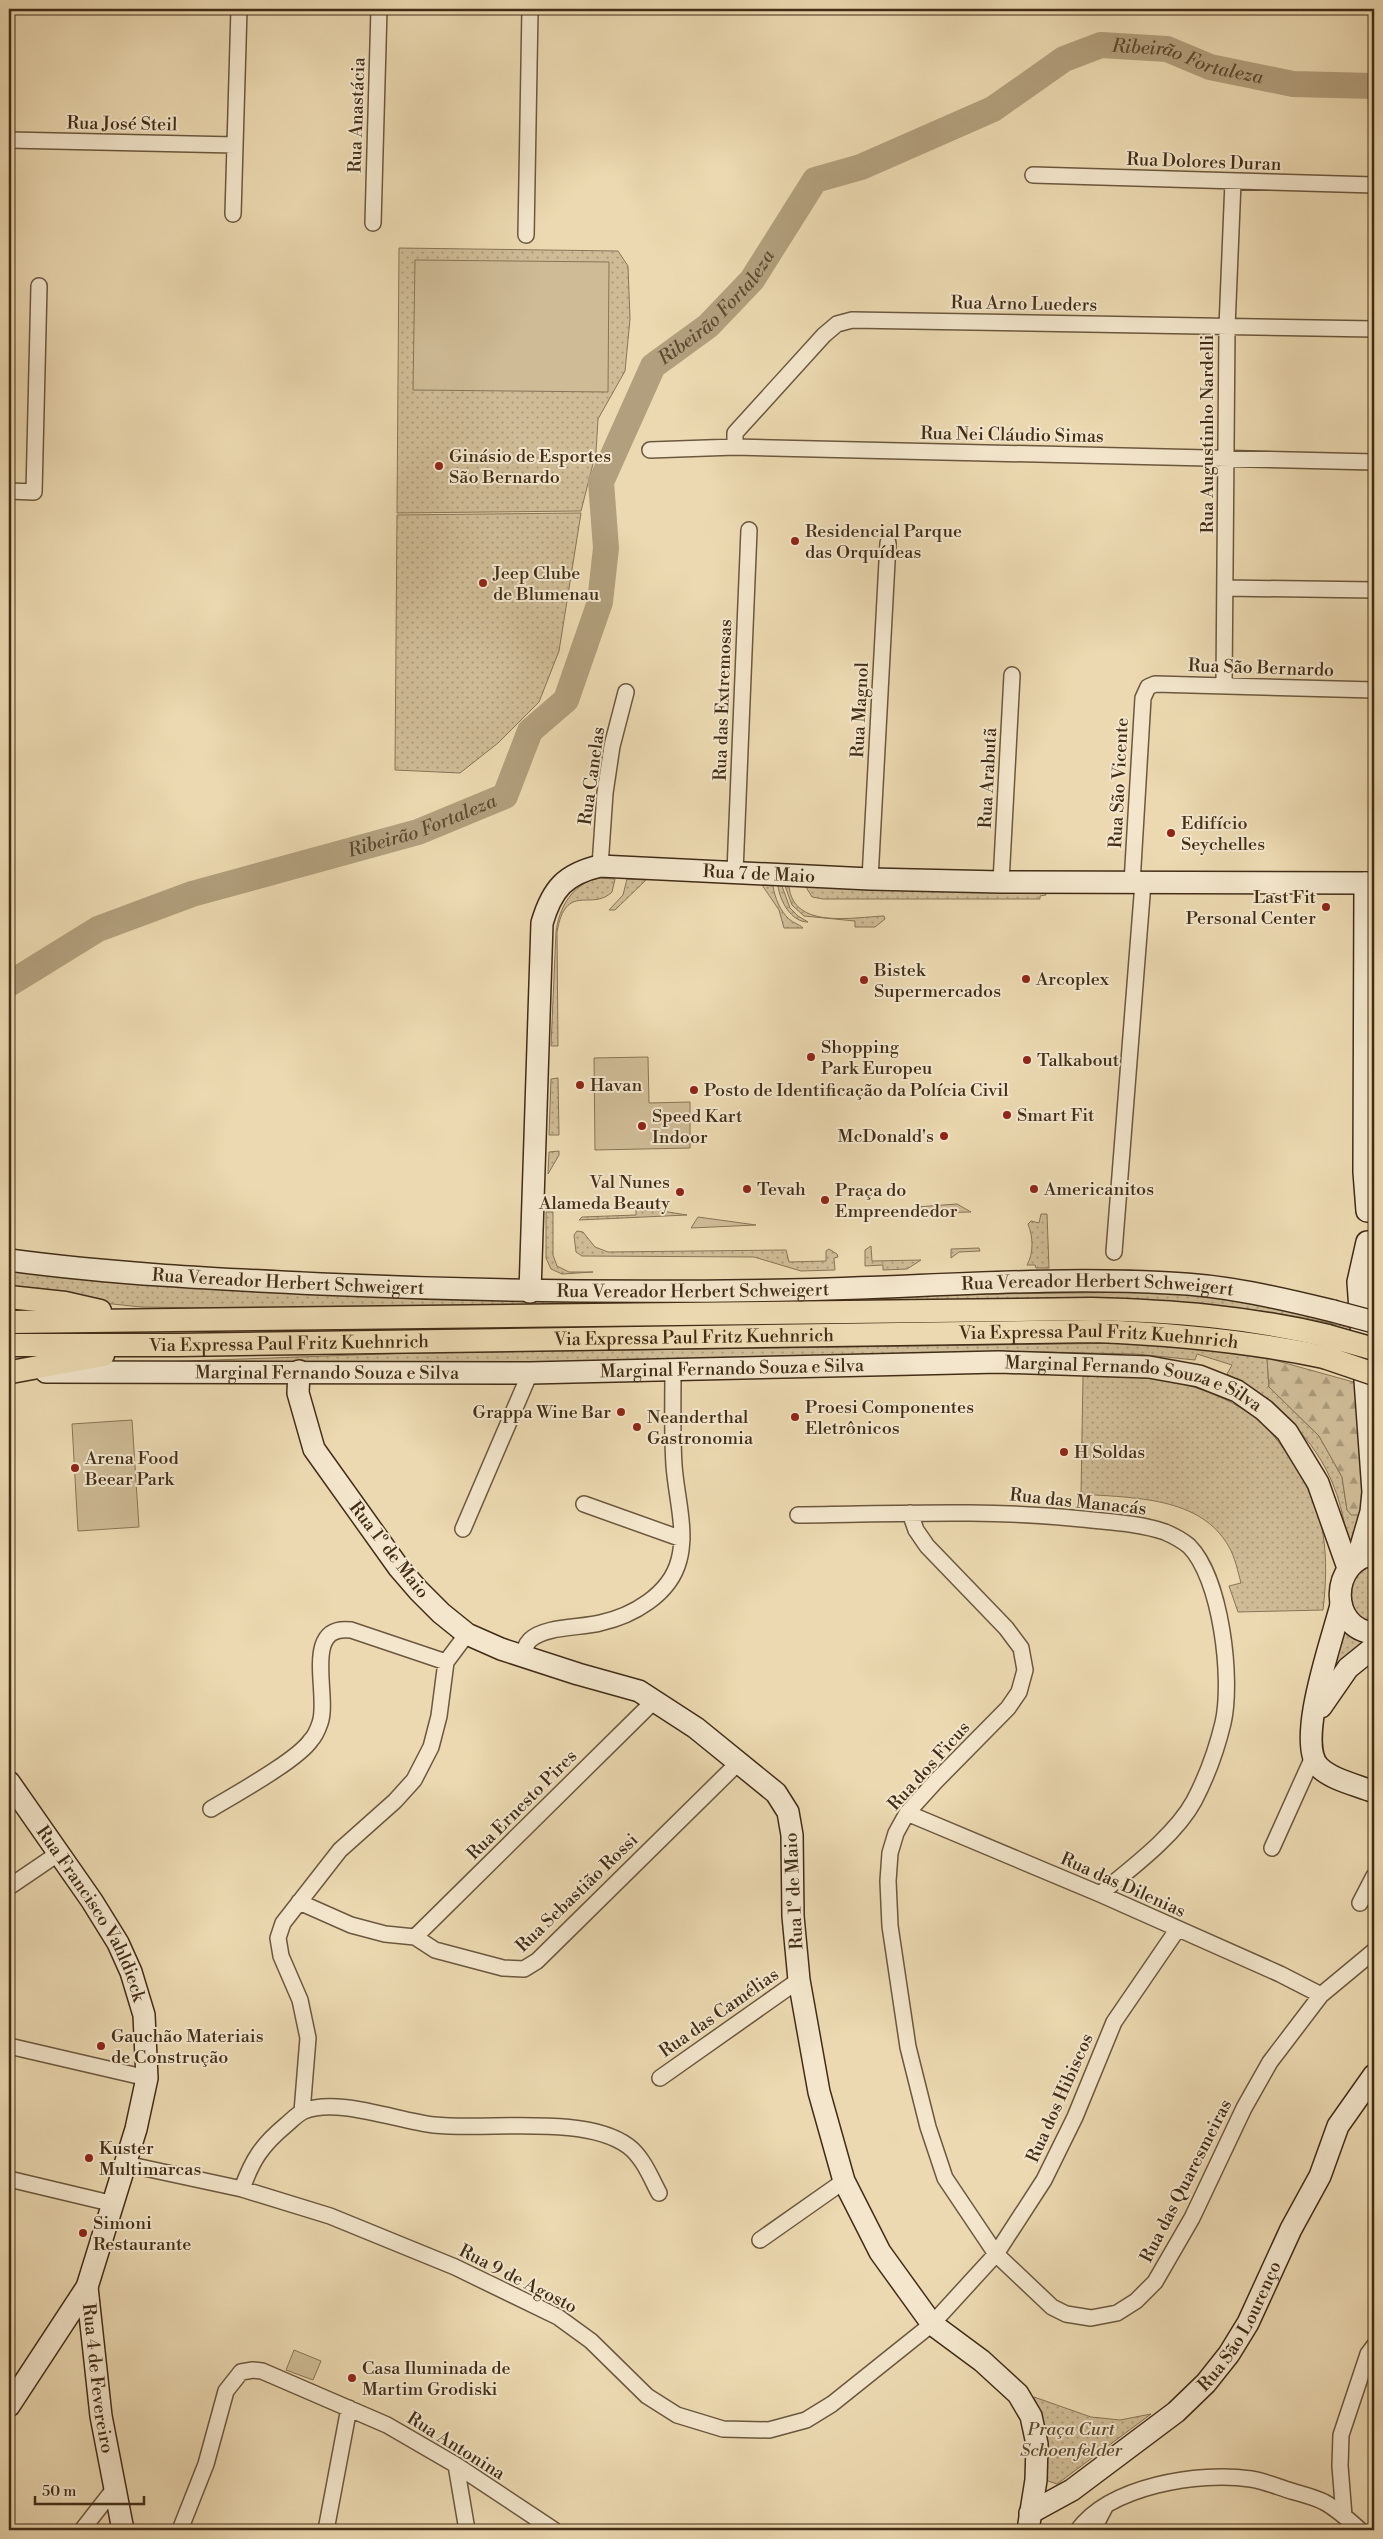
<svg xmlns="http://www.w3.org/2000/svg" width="1383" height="2539" viewBox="0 0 1383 2539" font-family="'Libre Bodoni',serif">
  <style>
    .grass { fill: url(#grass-dots); stroke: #887457 }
    .forest { fill: url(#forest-firs); stroke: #887457 }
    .garden { fill: #cfbc97; stroke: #887457 }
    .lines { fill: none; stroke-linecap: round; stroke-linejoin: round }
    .stream { stroke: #857154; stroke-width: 4.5 }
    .river { stroke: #b29f7d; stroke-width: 26 }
    .street-casing { stroke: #6c583e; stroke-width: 18 }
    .secondary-casing { stroke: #422d17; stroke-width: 24 }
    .primary-casing { stroke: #422d17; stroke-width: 25 }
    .street { stroke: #f3e6cc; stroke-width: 15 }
    .secondary { stroke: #f3e6cc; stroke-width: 21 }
    .primary { stroke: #ecd9b1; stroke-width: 22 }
    .secondary-bridge-casing { stroke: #422d17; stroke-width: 24; stroke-linecap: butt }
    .primary-bridge-casing { stroke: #422d17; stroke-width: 25; stroke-linecap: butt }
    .secondary-bridge { stroke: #f3e6cc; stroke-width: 21 }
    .primary-bridge { stroke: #ecd9b1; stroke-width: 22 }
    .poi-dot { fill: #8f2418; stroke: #f3e6cc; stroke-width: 2 }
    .labels { text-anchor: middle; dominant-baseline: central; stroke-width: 4; stroke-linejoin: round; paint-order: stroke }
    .street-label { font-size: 18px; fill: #422d17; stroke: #f3e6cc }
    .poi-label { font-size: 18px; fill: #422d17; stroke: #f3e6cc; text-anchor: start }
    .park-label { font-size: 18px; font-style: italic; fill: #5e4a31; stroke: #f3e6cc }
    .water-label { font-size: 19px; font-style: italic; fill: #5e4a30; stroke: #f3e6cc }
  </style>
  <defs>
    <pattern id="grass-dots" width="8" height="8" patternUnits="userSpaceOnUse" patternTransform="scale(1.25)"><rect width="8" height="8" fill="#cfbc97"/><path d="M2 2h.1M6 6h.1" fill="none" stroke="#aa997a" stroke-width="1.8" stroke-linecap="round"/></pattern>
    <pattern id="forest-firs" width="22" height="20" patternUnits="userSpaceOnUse" patternTransform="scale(1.25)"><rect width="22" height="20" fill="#cfbc97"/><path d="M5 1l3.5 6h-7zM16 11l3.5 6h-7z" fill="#aa997a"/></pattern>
  </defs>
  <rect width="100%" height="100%" fill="#ecd9b1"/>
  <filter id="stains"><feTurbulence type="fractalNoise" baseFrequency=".004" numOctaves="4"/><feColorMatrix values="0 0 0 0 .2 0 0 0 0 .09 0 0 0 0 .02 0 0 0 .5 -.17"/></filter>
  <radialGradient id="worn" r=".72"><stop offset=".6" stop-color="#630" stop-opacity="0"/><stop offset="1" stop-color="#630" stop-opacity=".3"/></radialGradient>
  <!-- grass -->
  <path class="grass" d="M 399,248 L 618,251 L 628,266 L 630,319 L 625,371 L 598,419 L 596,452 L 581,511 L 397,513 Z
    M 581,513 L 559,651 L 539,702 L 498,743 L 460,773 L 395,770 L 397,515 Z
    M 599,878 L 615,879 L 612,892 C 591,912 566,881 557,932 L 558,1046 L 551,1046 L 556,932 C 559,907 573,883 599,878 Z
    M 627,879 L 646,880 L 615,910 L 609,910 L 623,895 Z
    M 762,885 L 773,886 C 775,898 780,911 789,919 C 793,923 799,924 803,928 L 784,928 L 779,910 Z
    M 778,886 L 782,886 L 790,908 L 798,916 L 808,922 C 791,922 780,901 778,886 Z
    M 785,886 L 789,886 C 793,930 854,917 884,916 L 885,919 L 875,927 L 855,927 L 855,921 L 804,916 L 792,905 Z
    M 806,887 L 1045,893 L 1046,895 L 1040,896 L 1040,899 L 823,899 L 812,897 Z
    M 558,1078 L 559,1135 L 549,1135 L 551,1079 Z
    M 559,1151 L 559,1155 L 548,1174 L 549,1152 Z
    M 636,1210 L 656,1210 L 687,1215 L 579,1220 L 582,1217 L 636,1215 Z
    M 546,1212 L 553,1212 L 553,1255 L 557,1266 L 569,1272 L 593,1272 L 562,1274 L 551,1269 L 546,1258 Z
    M 1041,1214 L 1047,1214 L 1049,1268 L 1036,1268 L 1035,1265 L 1027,1265 C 1034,1253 1033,1236 1028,1224 L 1031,1221 L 1039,1223 Z
    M 577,1231 L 583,1232 L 595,1247 L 608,1252 L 786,1250 L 789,1262 L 826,1261 L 826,1251 L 829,1249 L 837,1254 L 838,1257 L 834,1258 L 835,1270 L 801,1271 L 754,1257 L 582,1256 L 576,1252 L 574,1235 Z
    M 871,1246 L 872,1261 L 921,1260 L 907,1269 L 883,1270 L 883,1265 L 865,1266 L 865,1250 Z
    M 979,1248 L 980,1251 L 959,1252 L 951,1258 L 951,1249 Z
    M 1369,1255 L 1374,1259 L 1374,1290 L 1367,1300 Z
    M 9,1269 L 149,1285 L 218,1289 L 850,1296 L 1144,1292 L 1214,1296 L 1356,1324 L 1355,1329 C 1261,1306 1182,1301 1086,1299 L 274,1309 L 141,1307 L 9,1293 Z
    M 1136,1343 L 1215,1350 L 1267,1358 L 1269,1387 L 1319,1436 L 1342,1477 L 1347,1510 L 1366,1515 L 1354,1540 L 1348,1540 C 1344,1522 1341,1504 1334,1487 C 1316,1439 1272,1398 1227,1374 L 1232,1365 L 1197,1354 L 1195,1360 L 1136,1354 L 1044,1352 L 522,1363 L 102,1364 L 411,1353 Z
    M 1083,1376 C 1114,1377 1145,1376 1175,1382 C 1201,1388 1229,1399 1252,1415 C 1282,1437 1318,1497 1323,1534 C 1327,1559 1326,1585 1323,1610 L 1238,1612 L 1229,1586 L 1241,1583 C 1238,1572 1235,1557 1229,1547 C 1201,1496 1132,1498 1081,1494 Z
    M 1374,1560 L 1374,1624 C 1350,1616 1349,1603 1350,1580 Z
    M 1343,1624 L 1366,1639 L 1340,1667 L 1333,1662 Z
    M 1034,2397 L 1091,2417 L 1120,2420 L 1151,2414 L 1057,2484 L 1048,2481 L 1044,2472 L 1038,2413 Z"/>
  <!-- forest -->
  <path class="forest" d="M 1267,1358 L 1357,1383 L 1366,1515 L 1351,1515 L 1347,1510 L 1342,1477 L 1319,1436 L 1269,1387 Z"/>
  <!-- garden -->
  <path class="garden" d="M 415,260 L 609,262 L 608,392 L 413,390 Z
    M 648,1057 L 649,1103 L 690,1102 L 690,1148 L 595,1150 L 594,1058 Z
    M 957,1204 L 971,1212 L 923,1213 L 916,1207 Z
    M 698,1217 L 756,1225 L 691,1228 Z
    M 132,1420 L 139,1527 L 78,1531 L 72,1424 Z
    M 294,2350 L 321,2361 L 313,2380 L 286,2370 Z"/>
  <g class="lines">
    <!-- stream -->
    <path class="stream" d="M 9,990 L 11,982"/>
    <!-- river -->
    <path class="river" id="s1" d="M 9,984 L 98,929 L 192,894 L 418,832 L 505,796 L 530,731 L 566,700 L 600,602 L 606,548 L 601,482 L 653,366 L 708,326 L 752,280 L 815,180 L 861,167 L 993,109 L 1064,59 L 1101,45 L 1167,49 L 1210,67 L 1293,84 L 1374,86"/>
    <!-- street casing -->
    <g class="street-casing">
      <path id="street" d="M 9,140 L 235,145
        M 1033,175 L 1374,185
        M 233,214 L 239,9
        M 373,223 L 379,9
        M 526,235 L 530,9
        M 735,447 L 735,433 L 824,335 L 837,324 L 852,320 L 1374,329
        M 650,450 L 735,447 L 1374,462
        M 9,491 L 34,492 L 39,286
        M 1225,588 L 1374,590
        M 1224,686 L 1227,327 L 1233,182
        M 600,866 L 605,793 L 612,746 L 626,692
        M 735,872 L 749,530
        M 870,879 L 888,543
        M 1001,882 L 1012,675
        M 1132,883 L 1143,698 L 1148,687 L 1155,684 L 1374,690
        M 1114,1252 L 1143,883
        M 584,1504 L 682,1539
        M 910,1513 L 916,1530 L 927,1546 L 1006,1628 L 1021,1648 L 1025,1670 L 1019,1692 L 1008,1708 L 936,1781 L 907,1813 L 896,1833 L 890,1853 L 888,1881 L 890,1926 L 908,2047 L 928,2127 L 945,2178 L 996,2254 L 1052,2307 L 1066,2314 L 1091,2318 L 1117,2313 L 1136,2301 L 1155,2282 L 1192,2218 L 1244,2108 L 1270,2062 L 1321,1995 L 1374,1951
        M 798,1515 C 894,1514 986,1509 1082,1519 C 1109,1522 1139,1523 1165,1532 C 1172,1535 1183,1541 1189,1546 C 1221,1578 1233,1679 1223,1723 C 1217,1748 1206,1778 1194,1801 C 1175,1836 1130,1869 1100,1894
        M 463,1529 L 530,1373
        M 523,1657 C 524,1651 525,1645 530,1640 C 545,1626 580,1628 600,1623 C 632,1616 670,1595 679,1560 C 687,1530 676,1496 674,1465 C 672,1434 673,1402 673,1370
        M 211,1809 C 234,1795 298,1760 311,1740 C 315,1736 318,1729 320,1723 C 330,1696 301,1624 351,1630 L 446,1662
        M 907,1813 L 1100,1894 L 1280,1974 L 1321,1995
        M 1272,1848 L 1313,1757
        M 9,1887 L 59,1853
        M 299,1902 L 351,1925 L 385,1934 L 415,1937 L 435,1950 L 503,1968 L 524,1969 L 537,1961 L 739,1762
        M 1360,1903 L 1374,1876
        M 415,1937 L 655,1700
        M 9,2046 L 147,2078
        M 660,2078 L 799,1980
        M 302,2112 L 308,2038 L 300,2000 L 281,1956 L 278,1938 L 283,1923 L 340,1850 L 395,1801 L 414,1780 L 431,1747 L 439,1716 L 446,1662 L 467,1634
        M 126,2164 L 242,2189 L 330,2216 L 455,2267 L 558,2317 L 591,2341 L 647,2396 L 677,2415 L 723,2429 L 769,2430 L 806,2420 L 832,2404 L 932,2324 L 996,2254 L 1044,2180 L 1075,2117 L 1114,2022 L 1177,1930
        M 9,2179 L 114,2204
        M 242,2189 C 252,2160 262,2145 286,2125 C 291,2121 297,2114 304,2111 C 337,2097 398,2121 434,2125 C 487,2131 585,2114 628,2146 C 643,2157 651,2178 659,2193
        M 760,2240 L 844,2181
        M 456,2465 L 467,2530
        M 1344,2516 L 1340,2466 L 1341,2435 L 1368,2354 L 1374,2346
        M 82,2530 L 114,2489
        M 180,2530 L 206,2464 L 226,2391 L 241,2372 L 253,2370 L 262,2371 L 387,2425 L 456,2465 L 554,2530
        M 326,2530 L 349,2408
        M 1078,2530 C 1110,2486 1199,2471 1251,2479 C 1264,2481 1278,2487 1291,2491 C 1302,2494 1314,2497 1324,2502 C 1337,2509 1349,2520 1360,2530
        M 1093,2530 L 1105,2507"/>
    </g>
    <!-- secondary casing -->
    <g class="secondary-casing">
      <g id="secondary">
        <path d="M 1365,883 L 1364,1172 L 1367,1211"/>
        <path id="s2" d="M 9,1260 C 113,1274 217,1279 321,1284 C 477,1291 633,1293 789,1290 C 915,1288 1042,1276 1169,1283 C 1224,1285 1280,1298 1333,1311"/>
        <path id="s3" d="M 530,1292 L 542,923 C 552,889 565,874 600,866 L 870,879 L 1001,882 L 1374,883"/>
        <path d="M 299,1371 L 298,1393 L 314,1449 L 399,1568 L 418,1590 L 441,1613 L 467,1634 L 501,1649 L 578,1674 L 639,1691 L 696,1728 L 776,1793 L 788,1812 L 792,1835 L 793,1916 L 799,1980 L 819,2092 L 844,2181 L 880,2252 L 932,2324 L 982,2361 L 1018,2394 L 1031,2416 L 1037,2444 L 1036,2480 L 1028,2530"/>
        <path id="s4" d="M 46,1372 L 530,1373 L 999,1362 L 1149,1367 L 1199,1376 L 1237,1391 L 1264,1410 L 1287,1432 L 1318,1483 L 1348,1568"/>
        <path d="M 1374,1554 C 1330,1560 1328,1629 1374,1633"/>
        <path d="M 1357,1560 L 1371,1512 L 1373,1492 L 1358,1282 L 1367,1242"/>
        <path d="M 1341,1605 C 1333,1637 1295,1743 1319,1767 C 1332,1780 1357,1785 1374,1792"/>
        <path d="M 1321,1707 L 1348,1668 L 1374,1647"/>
        <path id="s5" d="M 9,1782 L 92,1901 L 118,1943 L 131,1972 L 144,2015 L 147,2078 L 136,2129 L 87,2287 L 9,2406"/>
        <path id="s6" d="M 87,2287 L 101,2416 L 123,2530"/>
        <path id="s7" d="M 1030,2513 L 1072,2490 L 1176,2412 L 1206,2383 L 1229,2354 L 1248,2323 L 1291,2229 L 1320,2176 L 1338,2126 L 1374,2075"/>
      </g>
    </g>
    <!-- primary casing -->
    <g class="primary-casing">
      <g id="primary">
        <path d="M 9,1297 L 65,1303 L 100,1311"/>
        <path d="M 9,1322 L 1092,1309 C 1173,1311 1248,1317 1328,1336"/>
        <path id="s8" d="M 9,1345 L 179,1345 L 1095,1331 C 1173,1334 1248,1341 1324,1357"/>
        <path d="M 11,1372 L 103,1355"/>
      </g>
    </g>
    <!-- street -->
    <use href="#street" class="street"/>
    <!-- secondary -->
    <use href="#secondary" class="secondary"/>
    <!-- primary -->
    <use href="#primary" class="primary"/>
    <!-- secondary-bridge casing -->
    <g class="secondary-bridge-casing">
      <path id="secondary-bridge" d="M 1333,1311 L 1374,1322"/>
    </g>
    <!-- primary-bridge casing -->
    <g class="primary-bridge-casing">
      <path id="primary-bridge" d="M 1328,1336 L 1374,1349
        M 1324,1357 L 1374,1374"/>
    </g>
    <!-- secondary-bridge -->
    <use href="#secondary-bridge" class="secondary-bridge"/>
    <!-- primary-bridge -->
    <use href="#primary-bridge" class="primary-bridge"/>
  </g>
  <!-- markers -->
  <g class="poi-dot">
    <circle cx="439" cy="466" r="5"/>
    <circle cx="795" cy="541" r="5"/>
    <circle cx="483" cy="583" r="5"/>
    <circle cx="1171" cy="833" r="5"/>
    <circle cx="1326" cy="907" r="5"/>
    <circle cx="1026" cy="979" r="5"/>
    <circle cx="864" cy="980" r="5"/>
    <circle cx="811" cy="1057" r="5"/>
    <circle cx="1027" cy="1060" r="5"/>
    <circle cx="580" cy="1085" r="5"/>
    <circle cx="694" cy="1090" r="5"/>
    <circle cx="1007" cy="1115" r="5"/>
    <circle cx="642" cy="1126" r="5"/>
    <circle cx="944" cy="1136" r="5"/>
    <circle cx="747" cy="1189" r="5"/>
    <circle cx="1034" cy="1189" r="5"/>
    <circle cx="680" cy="1192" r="5"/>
    <circle cx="825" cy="1200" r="5"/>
    <circle cx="621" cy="1412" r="5"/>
    <circle cx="795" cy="1417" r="5"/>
    <circle cx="637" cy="1427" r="5"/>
    <circle cx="1064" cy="1452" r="5"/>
    <circle cx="75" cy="1468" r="5"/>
    <circle cx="101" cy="2046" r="5"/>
    <circle cx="89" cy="2158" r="5"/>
    <circle cx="83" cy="2233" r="5"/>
    <circle cx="352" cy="2378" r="5"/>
  </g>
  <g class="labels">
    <!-- street labels -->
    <g class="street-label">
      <text transform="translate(357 115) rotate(-88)">Rua Anastácia</text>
      <text transform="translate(122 124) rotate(1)">Rua José Steil</text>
      <text transform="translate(1204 162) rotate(2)">Rua Dolores Duran</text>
      <text transform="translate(1024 304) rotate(1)">Rua Arno Lueders</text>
      <text transform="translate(1207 434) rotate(-90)">Rua Augustinho Nardelli</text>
      <text transform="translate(1012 435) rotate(1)">Rua Nei Cláudio Simas</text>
      <text transform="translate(1261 668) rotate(2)">Rua São Bernardo</text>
      <text transform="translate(723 700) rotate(-88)">Rua das Extremosas</text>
      <text transform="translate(860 710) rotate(-87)">Rua Magnol</text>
      <text transform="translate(592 776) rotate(-82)">Rua Canelas</text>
      <text transform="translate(988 778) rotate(-87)">Rua Arabutã</text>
      <text transform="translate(1119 783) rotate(-87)">Rua São Vicente</text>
      <text stroke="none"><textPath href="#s3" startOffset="615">Rua 7 de Maio</textPath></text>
      <text stroke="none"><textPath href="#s2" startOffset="280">Rua Vereador Herbert Schweigert</textPath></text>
      <text stroke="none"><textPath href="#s2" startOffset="1090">Rua Vereador Herbert Schweigert</textPath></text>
      <text stroke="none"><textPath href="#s2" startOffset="685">Rua Vereador Herbert Schweigert</textPath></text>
      <text stroke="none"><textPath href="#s8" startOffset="685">Via Expressa Paul Fritz Kuehnrich</textPath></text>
      <text stroke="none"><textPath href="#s8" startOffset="1090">Via Expressa Paul Fritz Kuehnrich</textPath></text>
      <text stroke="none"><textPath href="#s8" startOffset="280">Via Expressa Paul Fritz Kuehnrich</textPath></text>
      <text stroke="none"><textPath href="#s4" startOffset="686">Marginal Fernando Souza e Silva</textPath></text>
      <text stroke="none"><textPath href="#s4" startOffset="281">Marginal Fernando Souza e Silva</textPath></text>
      <text stroke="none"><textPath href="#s4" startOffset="1091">Marginal Fernando Souza e Silva</textPath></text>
      <text transform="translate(1078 1502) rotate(6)">Rua das Manacás</text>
      <text transform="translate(389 1550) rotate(52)">Rua 1º de Maio</text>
      <text transform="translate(929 1766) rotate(-48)">Rua dos Ficus</text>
      <text transform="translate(522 1805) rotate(-45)">Rua Ernesto Pires</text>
      <text transform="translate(1123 1885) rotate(24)">Rua das Dilenias</text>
      <text transform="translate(794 1891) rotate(-93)">Rua 1º de Maio</text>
      <text transform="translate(577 1893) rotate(-44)">Rua Sebastião Rossi</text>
      <text stroke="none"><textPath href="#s5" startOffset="156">Rua Francisco Vahldieck</textPath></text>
      <text transform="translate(719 2013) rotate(-35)">Rua das Camélias</text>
      <text transform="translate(1060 2098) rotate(-66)">Rua dos Hibiscos</text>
      <text transform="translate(1186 2181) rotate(-63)">Rua das Quaresmeiras</text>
      <text transform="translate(518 2279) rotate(27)">Rua 9 de Agosto</text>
      <text stroke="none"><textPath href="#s7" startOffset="286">Rua São Lourenço</textPath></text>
      <text stroke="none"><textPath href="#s6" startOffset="92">Rua 4 de Fevereiro</textPath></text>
      <text transform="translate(456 2446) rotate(32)">Rua Antonina</text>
    </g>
    <!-- poi labels -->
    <g class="poi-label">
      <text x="449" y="456">Ginásio de Esportes<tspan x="449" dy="21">São Bernardo</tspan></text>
      <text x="805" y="531">Residencial Parque<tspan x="805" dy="21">das Orquídeas</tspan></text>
      <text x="493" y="573">Jeep Clube<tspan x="493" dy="21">de Blumenau</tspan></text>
      <text x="1181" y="823">Edifício<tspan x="1181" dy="21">Seychelles</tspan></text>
      <text x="1316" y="897" text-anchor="end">Last Fit<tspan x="1316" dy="21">Personal Center</tspan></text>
      <text x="874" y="970">Bistek<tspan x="874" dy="21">Supermercados</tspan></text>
      <text x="1036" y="979">Arcoplex</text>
      <text x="821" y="1047">Shopping<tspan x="821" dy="21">Park Europeu</tspan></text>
      <text x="1037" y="1060">Talkabout</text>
      <text x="590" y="1085">Havan</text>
      <text x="704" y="1090">Posto de Identificação da Polícia Civil</text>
      <text x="1017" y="1115">Smart Fit</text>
      <text x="652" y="1116">Speed Kart<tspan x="652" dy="21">Indoor</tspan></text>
      <text x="934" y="1136" text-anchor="end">McDonald's</text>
      <text x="670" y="1182" text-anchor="end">Val Nunes<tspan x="670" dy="21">Alameda Beauty</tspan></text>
      <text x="757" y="1189">Tevah</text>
      <text x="1044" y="1189">Americanitos</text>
      <text x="835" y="1190">Praça do<tspan x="835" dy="21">Empreendedor</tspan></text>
      <text x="805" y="1407">Proesi Componentes<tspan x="805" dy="21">Eletrônicos</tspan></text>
      <text x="611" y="1412" text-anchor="end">Grappa Wine Bar</text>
      <text x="647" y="1417">Neanderthal<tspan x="647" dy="21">Gastronomia</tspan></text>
      <text x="1074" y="1452">H Soldas</text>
      <text x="85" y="1458">Arena Food<tspan x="85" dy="21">Beear Park</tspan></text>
      <text x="111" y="2036">Gauchão Materiais<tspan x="111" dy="21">de Construção</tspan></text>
      <text x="99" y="2148">Kuster<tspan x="99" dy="21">Multimarcas</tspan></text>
      <text x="93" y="2223">Simoni<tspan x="93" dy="21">Restaurante</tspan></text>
      <text x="362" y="2368">Casa Iluminada de<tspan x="362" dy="21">Martim Grodiski</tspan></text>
    </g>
    <!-- park labels -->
    <g class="park-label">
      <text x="1071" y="2429">Praça Curt<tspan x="1071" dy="21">Schoenfelder</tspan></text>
    </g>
    <!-- water labels -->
    <g class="water-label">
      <text stroke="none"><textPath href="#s1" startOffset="1659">Ribeirão Fortaleza</textPath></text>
      <text stroke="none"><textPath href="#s1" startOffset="1089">Ribeirão Fortaleza</textPath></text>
      <text stroke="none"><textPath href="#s1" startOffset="445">Ribeirão Fortaleza</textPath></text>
    </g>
  </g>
  <!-- margin -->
  <rect width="1383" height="2539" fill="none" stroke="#ecd9b1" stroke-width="30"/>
  <rect x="10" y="10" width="1363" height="2519" fill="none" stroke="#422d17" stroke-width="2.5"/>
  <rect x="15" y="15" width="1353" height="2509" fill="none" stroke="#422d17"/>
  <!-- scale -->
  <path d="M35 2496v8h109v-8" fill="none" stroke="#422d17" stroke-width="2.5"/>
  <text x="42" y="2496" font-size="15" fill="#422d17" stroke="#f3e6cc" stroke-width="4" paint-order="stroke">50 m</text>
  <rect width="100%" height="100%" filter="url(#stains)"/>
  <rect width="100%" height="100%" fill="url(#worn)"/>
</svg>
